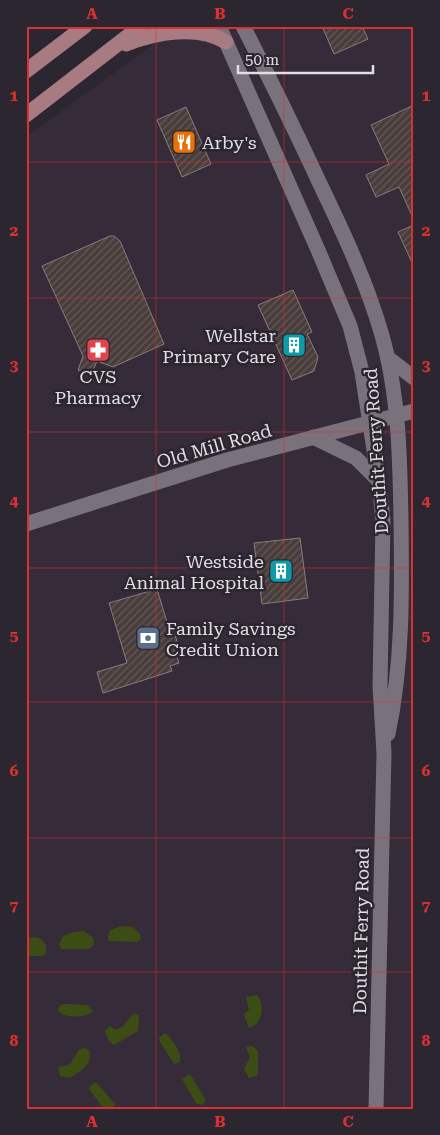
<svg xmlns="http://www.w3.org/2000/svg" width="440" height="1135" viewBox="0 0 440 1135" font-family="'Roboto Serif',serif">
  <style>
    .built { fill: #352b39 }
    .garden { fill: #3b4d15 }
    .building { fill: url(#building-hatch); stroke: #8b7c7b }
    .lines { fill: none; stroke-linecap: round; stroke-linejoin: round }
    .minor { stroke: #79727d; stroke-width: 15 }
    .major { stroke: #a87a82; stroke-width: 15 }
    .grid { fill: none; stroke: #d73131; stroke-width: 1; stroke-opacity: 0.55 }
    .labels { text-anchor: middle; dominant-baseline: central; stroke-width: 5; stroke-linejoin: round; paint-order: stroke }
    .poi-label { font-size: 18px; fill: #e2dee4; stroke: #2b262f; text-anchor: start }
    .street-label { font-size: 18px; fill: #e2dee4; stroke: #2b262f }
    .neatline { fill: none; stroke: #d73131; stroke-width: 2 }
    .grid-label { font-size: 16px; text-anchor: middle; font-weight: bold; fill: #d73131 }
  </style>
  <defs>
    <pattern id="building-hatch" width="6" height="6" patternUnits="userSpaceOnUse" patternTransform="scale(1.25)"><rect width="6" height="6" fill="#493d3c"/><path d="M-1 1l2-2M0 6l6-6M5 7l2-2" fill="none" stroke="#635958"/></pattern>
  </defs>
  <rect width="100%" height="100%" fill="#2b262f"/>
  <!-- built -->
  <path class="built" d="M 178,26 L 414,26 L 414,1109 L 26,1109 L 26,137 Z"/>
  <!-- garden -->
  <path class="garden" d="M 120,926 L 133,927 L 140,934 L 141,939 L 137,942 L 108,941 L 109,931 Z
    M 84,931 L 93,938 L 94,944 L 89,949 L 61,949 L 59,944 L 63,936 L 73,932 Z
    M 35,937 L 41,939 L 46,945 L 46,954 L 41,956 L 26,956 L 26,938 Z
    M 257,995 C 265,1005 263,1024 249,1028 L 244,1014 L 249,1010 L 246,997 Z
    M 64,1004 L 87,1005 L 93,1011 C 86,1018 65,1019 58,1011 L 59,1006 Z
    M 134,1013 L 139,1016 L 138,1031 L 114,1045 L 109,1041 L 105,1031 L 110,1026 L 115,1030 L 122,1027 Z
    M 165,1033 C 172,1038 182,1053 180,1062 L 174,1064 L 160,1042 L 159,1038 Z
    M 253,1046 L 258,1051 L 258,1075 L 249,1078 L 244,1069 L 250,1057 L 246,1047 Z
    M 84,1048 L 89,1050 C 93,1065 82,1070 70,1078 L 60,1076 L 58,1067 L 69,1065 L 79,1050 Z
    M 190,1074 L 206,1100 L 202,1105 L 196,1103 L 182,1079 Z
    M 96,1082 L 115,1104 L 113,1109 L 104,1109 L 89,1089 L 91,1085 Z"/>
  <!-- building -->
  <path class="building" d="M 322,26 L 362,26 L 368,39 L 334,54 Z
    M 414,105 L 414,220 L 399,187 L 376,197 L 366,175 L 389,164 L 371,125 Z
    M 186,107 L 211,164 L 182,177 L 157,120 Z
    M 414,225 L 414,267 L 398,232 Z
    M 110,236 L 114,236 L 120,241 L 164,344 L 113,367 L 97,361 L 91,375 L 78,370 L 83,356 L 42,266 Z
    M 293,290 L 312,332 L 307,334 L 318,357 L 314,371 L 292,380 L 258,305 Z
    M 300,538 L 308,598 L 262,604 L 254,543 Z
    M 157,589 L 169,629 L 173,628 L 179,648 L 175,650 L 179,663 L 170,666 L 172,671 L 103,693 L 97,672 L 127,663 L 109,603 Z"/>
  <g class="lines">
    <!-- minor -->
    <path class="minor" d="M 219,26 L 318,250 L 350,326 L 362,372 L 379,482 L 383,520 L 380,686 L 384,753 L 376,1109
      M 243,26 C 270,79 296,132 321,186 C 344,234 366,281 381,332 C 399,393 400,458 401,520 C 402,592 403,663 388,734
      M 388,358 L 414,378
      M 313,437 L 356,458 L 379,481
      M 26,524 L 227,460 L 414,411"/>
    <!-- major -->
    <path class="major" d="M 126,44 C 155,33 197,24 226,42
      M 26,71 L 85,26
      M 26,115 L 141,26"/>
  </g>
  <!-- grid -->
  <path class="grid" d="M 156,26 L 156,1109M 284,26 L 284,1109M 26,162 L 414,162M 26,298 L 414,298M 26,432 L 414,432M 26,568 L 414,568M 26,702 L 414,702M 26,838 L 414,838M 26,972 L 414,972"/>
  <!-- icons -->
  <defs>
    <g id="restaurant-square" transform="scale(1.25)"><rect x="-9" y="-9" width="18" height="18" rx="4" fill="#e8710a" stroke="#2b262f"/><path d="M-5-6h1v4h1v-4h1v4h1v-4h1v5L-1.5 .5V6h-2V.5L-5-1ZM5-6V6H3V1.5H1.5Q1.5-4 5-6Z" fill="#fff"/></g>
    <g id="building-square" transform="scale(1.25)"><rect x="-9" y="-9" width="18" height="18" rx="4" fill="#0f9aa8" stroke="#2b262f"/><path d="M-4-6H4V6H1V3H-1V6H-4ZM-2.5-4.3h1.7v1.8h-1.7ZM.8-4.3h1.7v1.8H.8ZM-2.5-1h1.7V.8h-1.7ZM.8-1h1.7V.8H.8Z" fill="#fff"/></g>
    <g id="pharmacy-square" transform="scale(1.25)"><rect x="-9" y="-9" width="18" height="18" rx="4" fill="#e0444e" stroke="#2b262f"/><path d="M-2-6h4v4h4v4h-4v4h-4v-4h-4v-4h4Z" fill="#fff"/></g>
    <g id="bank-square" transform="scale(1.25)"><rect x="-9" y="-9" width="18" height="18" rx="4" fill="#5c6f8a" stroke="#2b262f"/><path d="M-6-4H6V4H-6ZM0-2.3a2.3 2.3 0 1 0 0 4.6a2.3 2.3 0 1 0 0-4.6Z" fill="#fff"/></g>
  </defs>
  <g fill-rule="evenodd">
    <use href="#restaurant-square" x="184" y="142"/>
    <use href="#building-square" x="294" y="345"/>
    <use href="#pharmacy-square" x="98" y="350"/>
    <use href="#building-square" x="281" y="571"/>
    <use href="#bank-square" x="148" y="638"/>
  </g>
  <g class="labels">
    <!-- poi labels -->
    <g class="poi-label">
      <text x="202" y="142">Arby's</text>
      <text x="276" y="335" text-anchor="end">Wellstar<tspan x="276" dy="21">Primary Care</tspan></text>
      <text x="98" y="376" text-anchor="middle">CVS<tspan x="98" dy="21">Pharmacy</tspan></text>
      <text x="264" y="561" text-anchor="end">Westside<tspan x="264" dy="21">Animal Hospital</tspan></text>
      <text x="166" y="628">Family Savings<tspan x="166" dy="21">Credit Union</tspan></text>
    </g>
    <!-- street labels -->
    <g class="street-label">
      <text transform="translate(214 446) rotate(-16)">Old Mill Road</text>
      <text transform="translate(376 451) rotate(-94)">Douthit Ferry Road</text>
      <text transform="translate(361 931) rotate(-89)">Douthit Ferry Road</text>
    </g>
  </g>
  <!-- border -->
  <rect width="440" height="1135" fill="none" stroke="#2b262f" stroke-width="55"/>
  <!-- scale -->
  <path d="M238 65v8h135v-8" fill="none" stroke="#e2dee4" stroke-width="2.5"/>
  <text x="245" y="65" font-size="15" fill="#e2dee4" stroke="#2b262f" stroke-width="4" paint-order="stroke">50 m</text>
  <rect x="28" y="28" width="384" height="1080" class="neatline"/>
  <g class="grid-label">
    <text x="92" y="19">A</text>
    <text x="220" y="19">B</text>
    <text x="348" y="19">C</text>
    <text x="14" y="101">1</text>
    <text x="426" y="101">1</text>
    <text x="14" y="236">2</text>
    <text x="426" y="236">2</text>
    <text x="14" y="371">3</text>
    <text x="426" y="371">3</text>
    <text x="14" y="506">4</text>
    <text x="426" y="506">4</text>
    <text x="14" y="641">5</text>
    <text x="426" y="641">5</text>
    <text x="14" y="776">6</text>
    <text x="426" y="776">6</text>
    <text x="14" y="911">7</text>
    <text x="426" y="911">7</text>
    <text x="14" y="1046">8</text>
    <text x="426" y="1046">8</text>
    <text x="92" y="1127">A</text>
    <text x="220" y="1127">B</text>
    <text x="348" y="1127">C</text>
  </g>
</svg>
